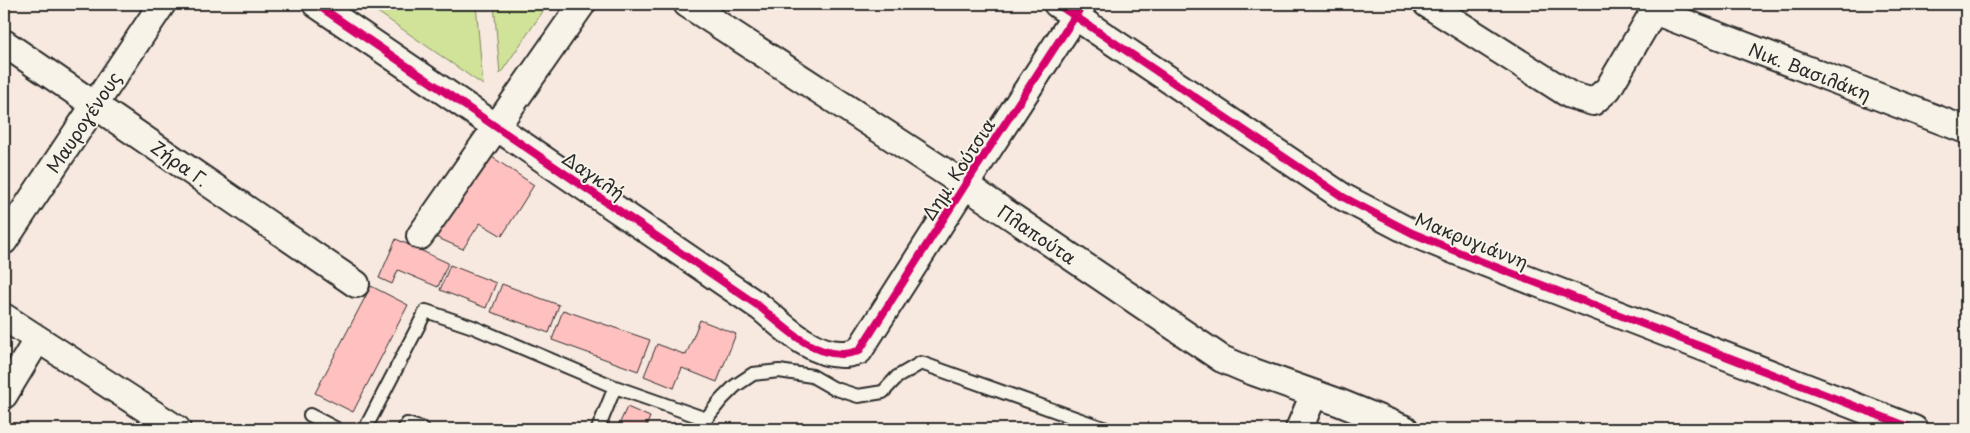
<svg xmlns="http://www.w3.org/2000/svg" width="1970" height="433" viewBox="0 0 1970 433" font-family="'Playpen Sans',sans-serif">
  <style>
    .green { fill: #d0e398; stroke: #7e8762 }
    .building { fill: #fec1bf; stroke: #2b2b2b }
    .lines { fill: none; stroke-linecap: round; stroke-linejoin: round }
    .lane-casing { stroke: #2b2b2b; stroke-width: 16 }
    .street-casing { stroke: #2b2b2b; stroke-width: 30 }
    .lane { stroke: #f7f3e8; stroke-width: 12 }
    .street { stroke: #f7f3e8; stroke-width: 26 }
    .cycleway-casing { stroke: #f7f3e8; stroke-width: 11 }
    .cycleway { stroke: #d6006c; stroke-width: 8 }
    .labels { text-anchor: middle; dominant-baseline: central; stroke-width: 4; stroke-linejoin: round; paint-order: stroke }
    .street-label { font-size: 18px; fill: #2b2b2b; stroke: #f7f3e8 }
  </style>
  <rect width="100%" height="100%" fill="#f8e9e0"/>
  <filter id="ink" filterUnits="userSpaceOnUse"><feTurbulence type="fractalNoise" baseFrequency=".02" numOctaves="2"/><feDisplacementMap in="SourceGraphic" scale="10" xChannelSelector="R" yChannelSelector="G"/><feConvolveMatrix kernelMatrix="1 2 1 2 8 2 1 2 1" color-interpolation-filters="sRGB"/></filter>
  <g filter="url(#ink)">
    <!-- green -->
    <path class="green" d="M 366,4 L 476,4 L 483,85 Z
      M 494,4 L 548,4 L 500,74 Z"/>
    <!-- building -->
    <path class="building" d="M 489,155 L 534,185 L 502,236 L 480,223 L 463,249 L 431,235 Z
      M 396,239 L 448,263 L 438,287 L 398,270 L 392,284 L 379,278 Z
      M 450,265 L 496,283 L 486,308 L 440,290 Z
      M 502,284 L 559,305 L 549,333 L 491,312 Z
      M 371,286 L 408,305 L 353,412 L 315,393 Z
      M 563,310 L 650,340 L 638,371 L 552,340 Z
      M 700,320 L 736,334 L 717,382 L 682,368 L 674,388 L 644,376 L 657,344 L 686,355 Z
      M 627,407 L 650,417 L 645,429 L 617,429 Z"/>
    <g class="lines">
      <!-- lane casing -->
      <g class="lane-casing">
        <path id="lane" d="M 310,415 L 337,429
          M 365,429 L 426,311 L 473,327 L 615,387 L 706,419
          M 404,429 L 407,424 L 423,429
          M 598,429 L 615,387
          M 702,429 L 706,419 L 721,400 L 735,386 L 753,374 L 779,371 L 812,376 L 833,388 L 858,396 L 883,392 L 897,377 L 921,363 L 1106,429"/>
      </g>
      <!-- street casing -->
      <g class="street-casing">
        <path id="street" d="M 316,4 L 760,307 C 782,325 812,356 844,354 C 849,354 854,352 859,351 L 965,185 L 1083,4
          M 687,4 L 965,185 L 1222,359 L 1248,370 L 1338,402 L 1405,429
          M 1057,4 L 1343,197 L 1412,233 L 1480,261 L 1914,429
          M 1427,4 L 1570,95 L 1593,102 L 1608,89 L 1658,4
          M 1654,11 L 1966,130
          M 4,43 L 356,284
          M 420,236 L 582,4
          M 4,241 L 162,4
          M 4,317 L 177,429
          M 4,395 L 37,340
          M 1299,429 L 1314,394"/>
      </g>
      <!-- lane -->
      <use href="#lane" class="lane"/>
      <!-- street -->
      <use href="#street" class="street"/>
      <!-- cycleway casing -->
      <g class="cycleway-casing">
        <path id="cycleway" d="M 316,4 L 760,307 C 782,325 812,356 844,354 C 849,354 854,352 859,351 L 965,185 L 1083,4
          M 1057,4 L 1343,197 L 1412,233 L 1480,261 L 1914,429"/>
      </g>
      <!-- cycleway -->
      <use href="#cycleway" class="cycleway"/>
    </g>
  </g>
  <g class="labels">
    <!-- street labels -->
    <g class="street-label">
      <text transform="translate(1810 71) rotate(21)">Νικ. Βασιλάκη</text>
      <text transform="translate(83 122) rotate(-56)">Μαυρογένους</text>
      <text transform="translate(180 163) rotate(35)">Ζήρα Γ.</text>
      <text transform="translate(958 169) rotate(-57)">Δημ. Κούτσια</text>
      <text transform="translate(594 175) rotate(34)">Δαγκλή</text>
      <text transform="translate(1037 234) rotate(34)">Πλαπούτα</text>
      <text transform="translate(1472 240) rotate(22)">Μακρυγιάννη</text>
    </g>
  </g>
  <!-- margin -->
  <rect width="1970" height="433" fill="none" stroke="#f7f3e8" stroke-width="20"/>
  <rect x="10" y="10" width="1950" height="413" fill="none" stroke="#2b2b2b" stroke-width="2" filter="url(#ink)"/>
</svg>
